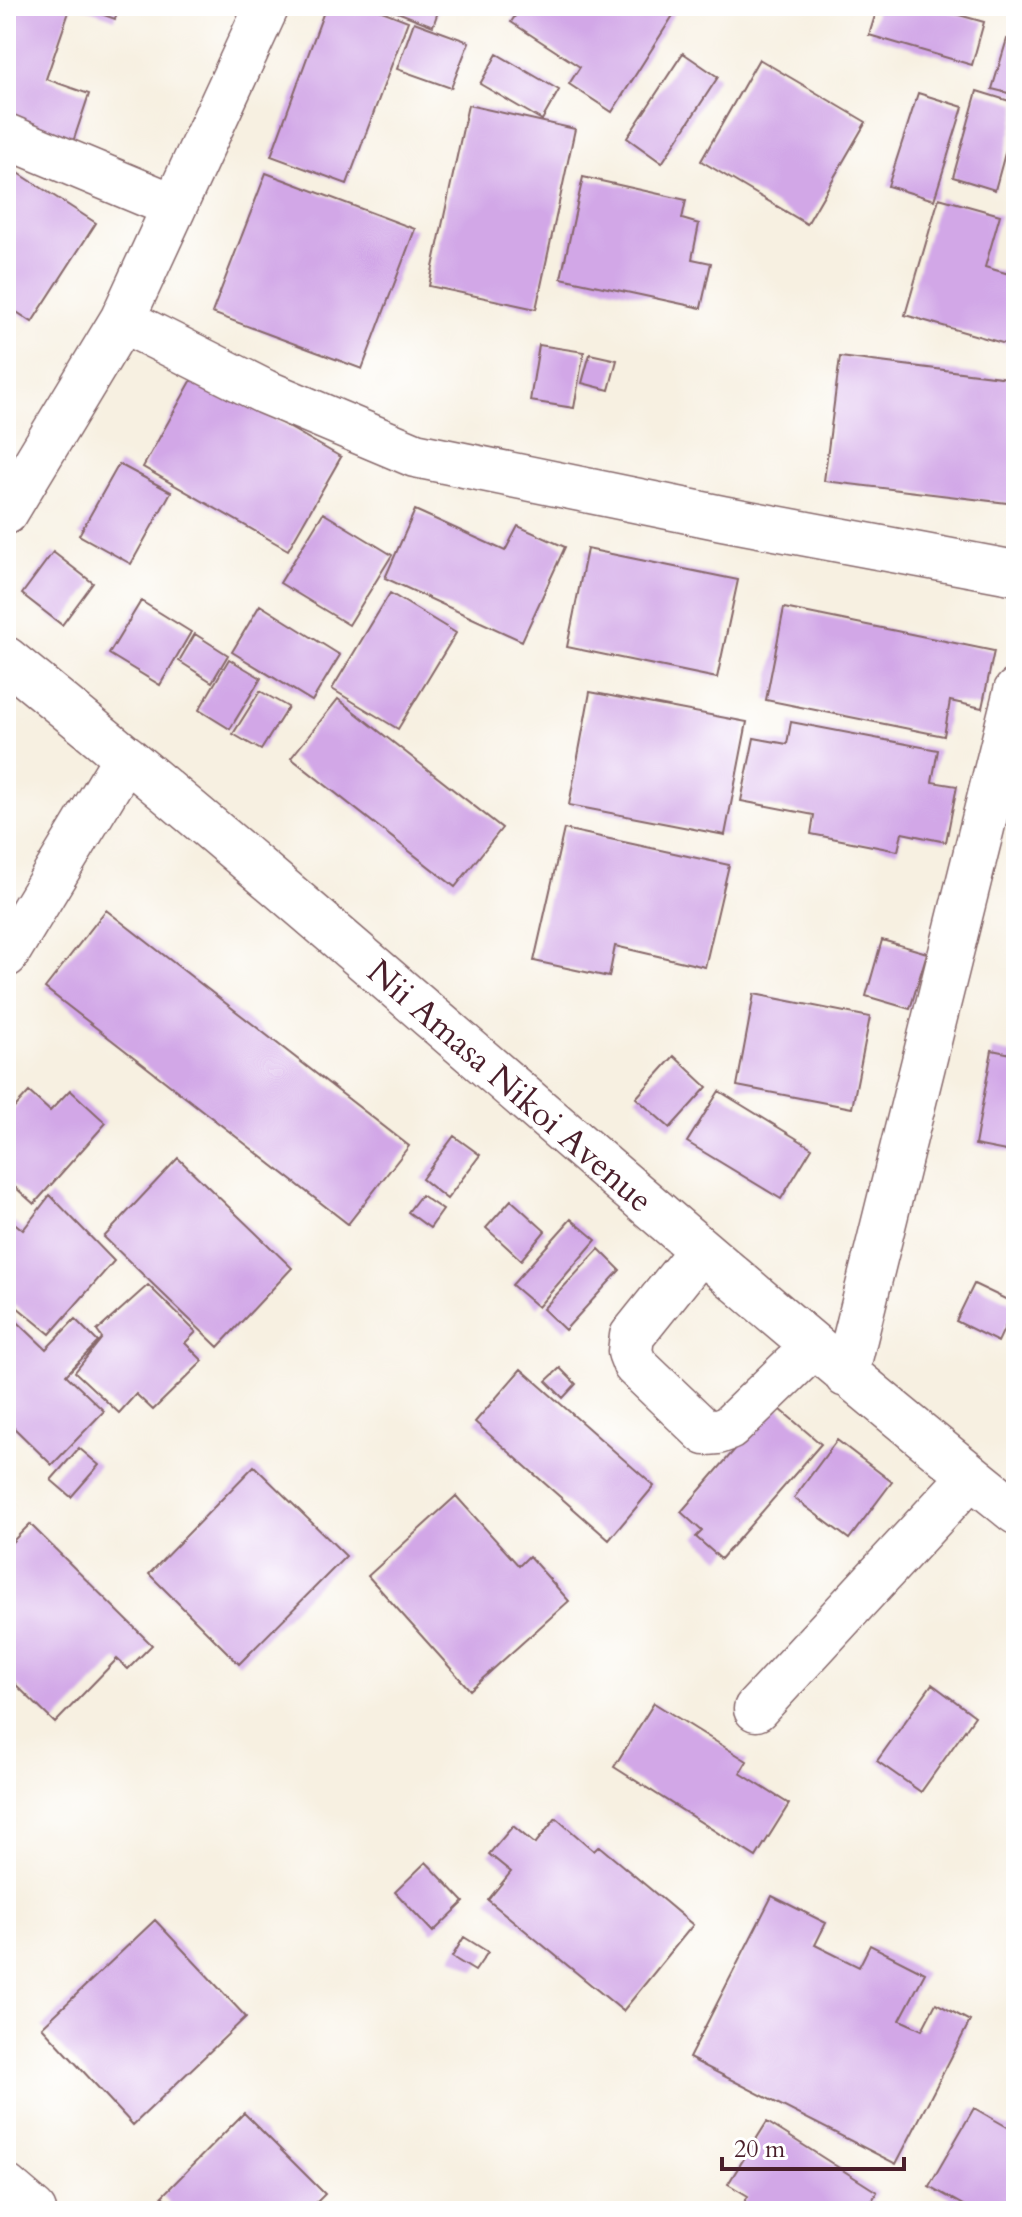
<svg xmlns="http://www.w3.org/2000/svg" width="1022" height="2217" viewBox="0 0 1022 2217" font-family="Cardo,serif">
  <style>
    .building { fill: #d2a7e7 }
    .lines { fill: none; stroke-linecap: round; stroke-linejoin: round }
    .minor-casing { stroke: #87686b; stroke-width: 47 }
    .minor { stroke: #fff; stroke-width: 44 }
    .labels { text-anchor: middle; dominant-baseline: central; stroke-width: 6; stroke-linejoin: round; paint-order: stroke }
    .street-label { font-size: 34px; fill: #4a1f2b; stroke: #fff }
  </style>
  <rect width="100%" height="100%" fill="#fff"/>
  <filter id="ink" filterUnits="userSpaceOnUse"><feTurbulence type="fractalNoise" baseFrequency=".0125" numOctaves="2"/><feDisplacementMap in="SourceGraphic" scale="16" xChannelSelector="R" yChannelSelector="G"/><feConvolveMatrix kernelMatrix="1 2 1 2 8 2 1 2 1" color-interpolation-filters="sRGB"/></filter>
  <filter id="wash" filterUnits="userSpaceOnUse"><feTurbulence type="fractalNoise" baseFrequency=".006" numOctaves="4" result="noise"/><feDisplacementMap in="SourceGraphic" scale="32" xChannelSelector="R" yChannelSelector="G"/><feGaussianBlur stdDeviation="1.8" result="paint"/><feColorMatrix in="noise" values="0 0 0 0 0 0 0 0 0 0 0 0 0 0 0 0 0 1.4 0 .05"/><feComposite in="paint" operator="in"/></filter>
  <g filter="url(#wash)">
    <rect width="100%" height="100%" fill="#f7f0e1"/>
    <g id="blocks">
      <!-- building -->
      <path class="building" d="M 6,6 L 71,6 L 46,79 L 89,94 L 73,142 L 6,119 Z
        M 79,6 L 119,6 L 115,19 Z
        M 326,6 L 369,6 L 408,21 L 347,184 L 271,156 Z
        M 382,6 L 440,6 L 433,26 Z
        M 522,6 L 679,6 L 612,112 L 569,84 L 580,67 L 511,22 Z
        M 878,6 L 927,6 L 984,22 L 972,65 L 869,35 Z
        M 414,22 L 469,42 L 451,88 L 397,69 Z
        M 1007,39 L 1016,42 L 1016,95 L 992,89 Z
        M 683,53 L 718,77 L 662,163 L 627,138 Z
        M 497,54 L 559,90 L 542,120 L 480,84 Z
        M 759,59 L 866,122 L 807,224 L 701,161 Z
        M 977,91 L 1016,103 L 1016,113 L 995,190 L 953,177 Z
        M 918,93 L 963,107 L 934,200 L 888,186 Z
        M 468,105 L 575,129 L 536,309 L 429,286 Z
        M 6,165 L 96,223 L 32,322 L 6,305 Z
        M 266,173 L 415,229 L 362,369 L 212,313 Z
        M 583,177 L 686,200 L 682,219 L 699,224 L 692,259 L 711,263 L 701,308 L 561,278 Z
        M 939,198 L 1000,215 L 985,267 L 1016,276 L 1016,347 L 905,315 Z
        M 539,345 L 584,352 L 574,408 L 530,401 Z
        M 590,354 L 617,360 L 609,390 L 582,383 Z
        M 840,357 L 1016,379 L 1016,504 L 824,481 Z
        M 195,374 L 341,457 L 288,550 L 143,467 Z
        M 119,464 L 171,492 L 131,564 L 79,535 Z
        M 415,510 L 505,551 L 518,526 L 565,547 L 522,641 L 385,578 Z
        M 323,513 L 392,555 L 349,625 L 280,583 Z
        M 587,549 L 738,580 L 717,678 L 567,647 Z
        M 53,552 L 93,583 L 62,625 L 22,594 Z
        M 390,593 L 456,633 L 398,729 L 332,689 Z
        M 141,601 L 191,632 L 160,685 L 109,654 Z
        M 260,605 L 340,655 L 312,701 L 232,652 Z
        M 784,608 L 994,651 L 982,708 L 950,701 L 944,736 L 766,700 Z
        M 195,634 L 228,655 L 212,682 L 179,661 Z
        M 229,659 L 261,678 L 230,729 L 199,710 Z
        M 260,691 L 288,707 L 261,750 L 233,734 Z
        M 590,692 L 747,722 L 725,835 L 569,805 Z
        M 338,699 L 502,828 L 455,887 L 291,758 Z
        M 791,722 L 938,750 L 932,782 L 957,786 L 946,842 L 902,833 L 898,851 L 811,834 L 814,815 L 741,801 L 754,738 L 787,744 Z
        M 564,829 L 729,865 L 705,967 L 615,946 L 609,977 L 534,961 Z
        M 106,910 L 409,1146 L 348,1224 L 45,988 Z
        M 882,940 L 927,953 L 910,1009 L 866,996 Z
        M 754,994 L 870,1017 L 852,1108 L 737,1086 Z
        M 992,1050 L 1016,1055 L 1016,1153 L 975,1145 Z
        M 674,1056 L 707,1087 L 670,1128 L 636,1098 Z
        M 70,1090 L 106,1123 L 34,1204 L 6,1179 L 6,1117 L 29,1092 L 50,1111 Z
        M 719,1091 L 812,1148 L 781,1199 L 687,1142 Z
        M 454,1136 L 480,1155 L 447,1199 L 422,1179 Z
        M 178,1158 L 292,1268 L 218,1347 L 104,1237 Z
        M 50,1195 L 114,1261 L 50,1334 L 6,1298 L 6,1216 L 23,1230 Z
        M 421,1195 L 443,1210 L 430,1228 L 408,1212 Z
        M 511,1200 L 545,1231 L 521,1260 L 486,1228 Z
        M 571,1219 L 596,1240 L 538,1307 L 512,1285 Z
        M 599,1249 L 620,1270 L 565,1330 L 543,1309 Z
        M 974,1284 L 1016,1304 L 998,1342 L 956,1321 Z
        M 148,1285 L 196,1332 L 185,1343 L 203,1361 L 153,1410 L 136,1394 L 119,1413 L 75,1372 L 102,1338 L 97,1331 Z
        M 6,1311 L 46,1349 L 75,1319 L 98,1342 L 66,1375 L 104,1411 L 52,1465 L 6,1420 Z
        M 560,1368 L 576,1384 L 563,1398 L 546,1381 Z
        M 521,1369 L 654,1486 L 609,1540 L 475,1422 Z
        M 774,1404 L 821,1444 L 721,1559 L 696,1537 L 702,1531 L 681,1512 Z
        M 837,1440 L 892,1482 L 849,1539 L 794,1498 Z
        M 79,1448 L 99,1465 L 71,1497 L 51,1480 Z
        M 254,1466 L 346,1556 L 239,1664 L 149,1574 Z
        M 456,1496 L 519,1566 L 529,1556 L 569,1601 L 470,1690 L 368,1576 Z
        M 30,1524 L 152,1645 L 128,1669 L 117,1659 L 55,1723 L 6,1675 L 6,1548 Z
        M 932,1684 L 975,1716 L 921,1792 L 877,1761 Z
        M 654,1703 L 747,1761 L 740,1773 L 789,1804 L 756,1857 L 614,1767 Z
        M 556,1818 L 594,1851 L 599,1846 L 693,1925 L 623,2011 L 488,1900 L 511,1872 L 489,1854 L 513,1826 L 535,1844 Z
        M 426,1862 L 464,1902 L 433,1932 L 395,1892 Z
        M 772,1896 L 826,1923 L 815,1945 L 859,1967 L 870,1945 L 925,1973 L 900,2020 L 922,2030 L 936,2003 L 970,2021 L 896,2164 L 689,2058 Z
        M 155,1920 L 246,2017 L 133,2125 L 42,2027 Z
        M 464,1937 L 488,1952 L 475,1971 L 452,1957 Z
        M 974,2108 L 1016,2132 L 1016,2211 L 974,2211 L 929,2186 Z
        M 244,2113 L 325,2194 L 308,2211 L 177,2211 L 162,2196 Z
        M 767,2122 L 877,2192 L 866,2211 L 739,2211 L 748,2196 L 728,2184 Z"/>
    </g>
  </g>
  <g filter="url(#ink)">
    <use href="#blocks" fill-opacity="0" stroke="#87686b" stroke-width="2"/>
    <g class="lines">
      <!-- minor casing -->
      <g class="minor-casing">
        <path id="minor" d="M 6,136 L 174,206
          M 122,320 L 265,392 L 415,455 L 722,518 L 1016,573
          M 6,512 L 122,320 L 267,6
          M 6,659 C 349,936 672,1236 1016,1512
          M 6,955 L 126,757
          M 701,1250 L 632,1336 L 630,1352 L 635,1365 L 706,1433 L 718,1432 L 729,1428 L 813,1347
          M 846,1375 L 1016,691
          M 756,1709 L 971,1476
          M 6,2187 L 34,2211"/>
      </g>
      <!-- minor -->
      <use href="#minor" class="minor"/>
    </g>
  </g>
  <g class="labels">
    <!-- street labels -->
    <g class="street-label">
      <text transform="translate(510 1086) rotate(41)">Nii Amasa Nikoi Avenue</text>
    </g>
  </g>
  <!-- margin -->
  <rect width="1022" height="2217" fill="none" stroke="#fff" stroke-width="32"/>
  <!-- scale -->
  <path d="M722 2157v12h182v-12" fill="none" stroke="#4a1f2b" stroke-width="4"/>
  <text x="734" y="2157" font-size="24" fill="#4a1f2b" stroke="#ffffff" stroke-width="6" paint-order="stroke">20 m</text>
</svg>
